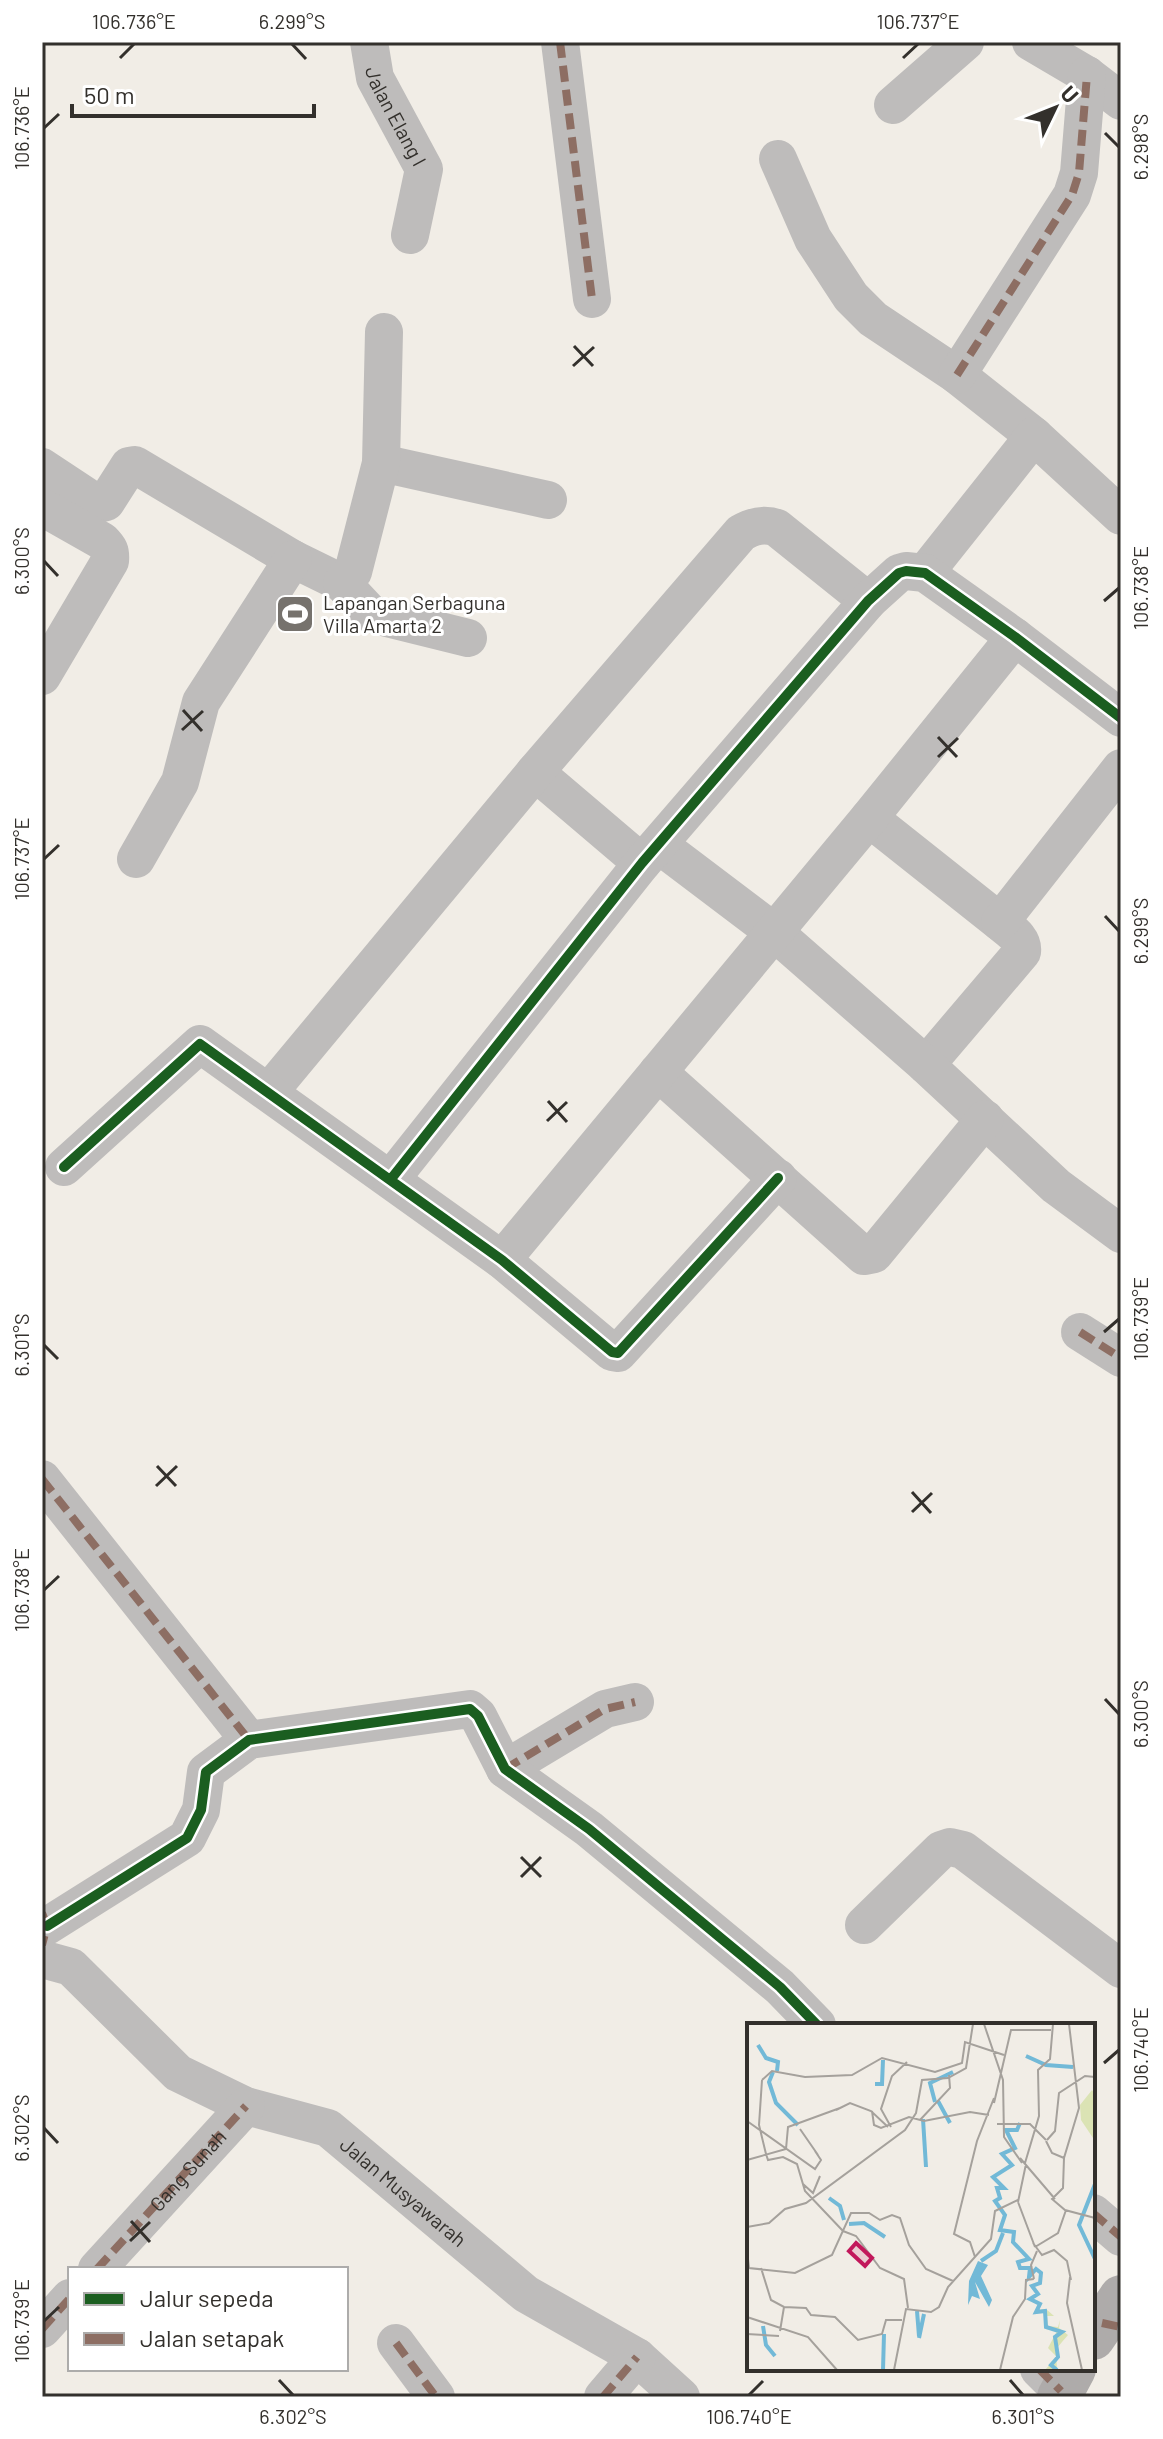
<svg xmlns="http://www.w3.org/2000/svg" width="1163" height="2439" viewBox="0 0 1163 2439" font-family="Barlow,sans-serif">
  <style>
    .lines { fill: none; stroke-linecap: round; stroke-linejoin: round }
    .minor { stroke: #bebcbb; stroke-width: 38 }
    .major { stroke: #aeabaa; stroke-width: 44 }
    .quiet { stroke: #8d6e63; stroke-width: 8; stroke-dasharray: 16 8; stroke-linecap: butt }
    .cycleway-casing { stroke: #fff; stroke-width: 15 }
    .cycleway { stroke: #1b5e20; stroke-width: 10 }
    .ticks { fill: none; stroke: #33302c; stroke-width: 3 }
    .labels { text-anchor: middle; dominant-baseline: central; stroke-width: 6; stroke-linejoin: round; paint-order: stroke }
    .street-label { font-size: 20px; fill: #33302c; stroke: #fff }
    .poi-label { font-size: 20px; fill: #33302c; stroke: #fff; text-anchor: start }
    .inset-river { fill: none; stroke: #72b9d7; stroke-width: 4 }
    .inset-road { fill: none; stroke: #a5a19c; stroke-width: 2 }
    .view { fill: #c2185b; fill-opacity: 0.15; stroke: #c2185b; stroke-width: 4 }
    .inset-edge { fill: none; stroke: #33302c; stroke-width: 4 }
    .neatline { fill: none; stroke: #33302c; stroke-width: 3 }
    .ticks-label { font-size: 20px; text-anchor: middle; fill: #33302c }
  </style>
  <rect width="100%" height="100%" fill="#f1ede6"/>
  <g class="lines">
    <!-- minor -->
    <g class="minor">
      <path id="s1" d="M 369,42 L 375,78 L 424,169 L 410,235"/>
      <path d="M 560,42 L 592,299"/>
      <path d="M 1031,42 L 1087,75 L 1121,101"/>
      <path d="M 893,105 L 965,42"/>
      <path d="M 778,159 L 813,239 L 851,297 L 873,319 L 957,375 L 1034,436"/>
      <path d="M 957,375 L 1072,195 L 1079,173 L 1087,75"/>
      <path d="M 381,463 L 548,500"/>
      <path d="M 42,467 L 98,504 L 106,502 L 129,466 L 135,465 L 293,559 L 342,583 L 371,614 L 468,638"/>
      <path d="M 42,507 L 102,541 C 109,548 111,551 110,561 L 42,676"/>
      <path d="M 925,573 L 1034,436 L 1121,516"/>
      <path d="M 342,583 L 353,572 L 381,463 L 384,332"/>
      <path d="M 535,772 L 642,863"/>
      <path d="M 869,818 L 1000,922 C 1009,930 1024,938 1022,952 L 926,1065"/>
      <path d="M 659,845 L 774,932 L 926,1065 L 1056,1186 L 1121,1234"/>
      <path d="M 136,859 L 180,782 L 201,702 L 293,559"/>
      <path d="M 1000,922 L 1121,768"/>
      <path d="M 658,1072 L 864,1256 L 874,1254 L 985,1119"/>
      <path d="M 269,1092 L 535,772 L 741,533 C 753,526 764,523 777,528 L 868,601"/>
      <path d="M 64,1167 L 200,1044 L 502,1260 L 612,1352 L 618,1353 L 778,1178"/>
      <path d="M 391,1179 L 642,863 L 868,601 L 899,573 L 906,571 L 925,573 L 1015,637 L 1121,718"/>
      <path d="M 502,1260 L 869,818 L 1015,637"/>
      <path d="M 1080,1332 L 1121,1358"/>
      <path d="M 42,1479 L 249,1740"/>
      <path d="M 505,1769 L 605,1709 L 635,1702"/>
      <path d="M 864,1925 L 941,1850 L 950,1847 L 963,1850 L 1121,1969"/>
      <path d="M 47,1926 L 187,1838 L 201,1810 L 206,1772 L 249,1740 L 470,1709 L 478,1716 L 505,1769 L 589,1829 L 780,1987 L 817,2025"/>
      <path id="s2" d="M 42,1959 L 71,1967 L 178,2073 L 246,2106 L 328,2128 L 526,2294 L 637,2357 L 681,2397"/>
      <path d="M 1093,2213 L 1121,2237"/>
      <path id="s3" d="M 97,2269 L 246,2106"/>
      <path d="M 42,2329 L 70,2298"/>
      <path d="M 396,2343 L 436,2397"/>
      <path d="M 1039,2369 L 1061,2391"/>
      <path d="M 603,2397 L 637,2357"/>
    </g>
    <!-- major -->
    <path class="major" d="M 1093,2338 L 1121,2297
      M 1059,2397 L 1074,2369"/>
    <!-- quiet -->
    <path class="quiet" d="M 560,42 L 592,299
      M 957,375 L 1072,195 L 1079,173 L 1087,75
      M 1080,1332 L 1121,1358
      M 42,1479 L 249,1740
      M 505,1769 L 605,1709 L 635,1702
      M 42,1913 L 47,1926 L 42,1945
      M 1093,2213 L 1121,2237
      M 97,2269 L 246,2106
      M 1102,2323 L 1121,2327
      M 42,2329 L 70,2298
      M 396,2343 L 436,2397
      M 1039,2369 L 1061,2391
      M 603,2397 L 637,2357"/>
    <!-- cycleway casing -->
    <g class="cycleway-casing">
      <path id="cycleway" d="M 64,1167 L 200,1044 L 502,1260 L 612,1352 L 618,1353 L 778,1178
        M 391,1179 L 642,863 L 868,601 L 899,573 L 906,571 L 925,573 L 1015,637 L 1121,718
        M 47,1926 L 187,1838 L 201,1810 L 206,1772 L 249,1740 L 470,1709 L 478,1716 L 505,1769 L 589,1829 L 780,1987 L 817,2025"/>
    </g>
    <!-- cycleway -->
    <use href="#cycleway" class="cycleway"/>
  </g>
  <!-- ticks -->
  <path class="ticks" d="M 292,44 L 306,59M 120,58 L 134,44M 903,58 L 918,44M 44,128 L 59,114M 1105,133 L 1119,147M 574,346 L 593,366M 573,366 L 594,347M 44,561 L 58,576M 1104,601 L 1119,588M 183,710 L 202,731M 182,730 L 203,711M 938,737 L 957,757M 938,757 L 958,738M 44,859 L 59,845M 1105,916 L 1119,931M 548,1101 L 567,1122M 547,1121 L 567,1102M 1104,1332 L 1119,1319M 44,1345 L 58,1359M 157,1466 L 176,1486M 156,1486 L 177,1466M 912,1492 L 931,1513M 912,1512 L 932,1493M 44,1590 L 59,1576M 1105,1699 L 1119,1714M 521,1857 L 541,1877M 521,1877 L 541,1857M 1104,2063 L 1119,2050M 44,2128 L 58,2143M 131,2221 L 150,2242M 130,2241 L 150,2222M 44,2321 L 59,2307M 279,2380 L 293,2395M 1010,2380 L 1023,2395M 749,2395 L 763,2381"/>
  <!-- icons -->
  <defs>
    <g id="stadium-square" transform="scale(2)"><rect x="-9" y="-9" width="18" height="18" rx="4" fill="#76726d" stroke="#fff"/><path d="M0-5a6.5 5 0 1 0 0 10a6.5 5 0 1 0 0-10ZM-3.5-1.8h7v3.6h-7Z" fill="#fff"/></g>
  </defs>
  <g fill-rule="evenodd">
    <use href="#stadium-square" x="295" y="614"/>
  </g>
  <g class="labels">
    <!-- street labels -->
    <g class="street-label">
      <text stroke="none"><textPath href="#s1" startOffset="80">Jalan Elang I</textPath></text>
      <text stroke="none"><textPath href="#s3" startOffset="134">Gang Sunah</textPath></text>
      <text stroke="none"><textPath href="#s2" startOffset="440">Jalan Musyawarah</textPath></text>
    </g>
    <!-- poi labels -->
    <g class="poi-label">
      <text x="323" y="602">Lapangan Serbaguna<tspan x="323" dy="23">Villa Amarta 2</tspan></text>
    </g>
  </g>
  <!-- overview -->
  <g transform="translate(747 2023)">
    <rect width="348" height="348" fill="#f1ede6"/>
    <path d="M 345,67 L 348,71 L 348,118 L 334,97 L 333,82 Z" fill="#dbe3b4"/>
    <path d="M 299,286 L 307,293 L 300,293 L 301,303 L 311,304 L 313,297 L 312,305 L 321,312 L 309,326 L 310,347 L 298,347 L 310,334 L 301,325 L 310,308 L 299,306 L 297,288 L 292,287 Z" fill="#dbe3b4"/>
    <path d="M 231,238 L 241,242 L 234,253 L 245,277 L 242,284 L 228,259 L 233,276 L 225,273 L 221,282 L 222,258 Z" fill="#72b9d7"/>
    <path class="inset-river" d="M 11,22 L 19,35 L 31,39 L 30,48M 279,33 L 299,42 L 326,44M 26,49 L 22,59 L 29,80 L 51,102M 128,61 L 135,61 L 136,37M 191,78 L 203,100M 188,79 L 183,60 L 206,49M 176,96 L 179,144M 273,100 L 270,107 L 259,107 L 268,125 L 255,131 L 265,142 L 246,154 L 257,165 L 250,165 L 253,175 L 248,178 L 258,192 L 253,207 L 267,209 L 266,219 L 282,236 L 271,239 L 273,245 L 283,245 L 282,254 L 289,246 L 294,250 L 293,260 L 285,263 L 291,271 L 283,276 L 293,281 L 289,289 L 298,288 L 299,304 L 315,309 L 308,314 L 311,334 L 304,342 L 310,347M 348,161 L 332,202 L 348,236M 82,175 L 93,183 L 97,197M 102,201 L 117,200 L 138,214M 234,238 L 249,228 L 256,210M 170,288 L 172,313M 16,303 L 19,322 L 28,333M 172,315 L 177,291M 136,347 L 137,311"/>
    <path class="inset-road" d="M 237,1 L 256,57 L 257,114 L 275,140M 322,1 L 332,85 L 317,135 L 316,165 L 305,176 L 318,187 L 348,195M 15,57 L 25,48 L 58,54 L 105,52 L 135,35 L 188,49 L 215,40 L 218,19 L 257,32M 15,57 L 12,102 L 19,131M 247,80 L 264,7 L 304,7M 89,87 L 103,80 L 124,88 L 141,104M 125,88 L 127,102 L 134,105 L 162,94 L 177,98 L 223,89 L 242,92M 173,97 L 203,65 L 202,52M 0,98 L 68,146 L 74,137 L 68,128M 250,101 L 283,101 L 299,117M 144,104 L 134,86 L 145,53 L 160,39M 53,106 L 71,132M 300,117 L 308,108 L 312,70 L 338,53 L 348,54M 299,118 L 305,130 L 317,135M 19,131 L 21,137 L 36,134 L 50,141 L 58,168 L 96,208M 273,135 L 308,176M 0,137 L 39,126 L 41,104 L 93,85M 278,140 L 292,93 L 291,47 L 303,36 L 306,1M 56,161 L 66,170 L 73,153M 271,179 L 288,224M 271,179 L 279,141M 0,204 L 22,200 L 38,186 L 59,180 L 158,107 L 169,90 L 175,57 L 201,55 L 219,45 L 226,1M 96,208 L 109,213 L 133,245 L 157,256 L 161,285M 286,220 L 295,232 L 307,227 L 320,238 L 324,257M 288,224 L 311,210 L 319,187M 0,227 L 2,245 L 48,250 L 85,232 L 104,190 L 122,190 L 133,197 L 145,192 L 153,195 L 162,222 L 179,246 L 206,258M 228,234 L 223,219 L 207,211 L 230,118 L 247,75M 14,245 L 24,277 L 37,284 L 59,285 L 64,292 L 88,294 L 111,317 L 135,311 L 139,297 L 155,297M 323,254 L 320,280 L 335,347M 287,256 L 284,242 L 290,228M 0,294 L 61,314 L 90,347M 33,308 L 37,284M 0,311 L 32,313M 147,347 L 159,286 L 184,289 L 192,284 L 201,264 L 244,216 L 248,188 L 271,177M 253,347 L 266,294 L 278,276 L 279,257 L 287,256"/>
    <path class="view" d="M 109,220 L 125,235 L 118,243 L 102,228 Z"/>
    <rect width="348" height="348" class="inset-edge"/>
  </g>
  <!-- border -->
  <rect width="1163" height="2439" fill="none" stroke="#ffffff" stroke-width="88"/>
  <!-- legend -->
  <rect x="68" y="2267" width="280" height="104" fill="#ffffff" stroke="#adacab" stroke-width="2"/>
  <rect x="84" y="2293" width="40" height="12" fill="#1b5e20" stroke="#adacab" stroke-width="2"/>
  <text x="140" y="2307" font-size="24" fill="#33302c">Jalur sepeda</text>
  <rect x="84" y="2333" width="40" height="12" fill="#8d6e63" stroke="#adacab" stroke-width="2"/>
  <text x="140" y="2347" font-size="24" fill="#33302c">Jalan setapak</text>
  <!-- north arrow -->
  <g transform="translate(1055 108) rotate(47)" stroke="#ffffff" stroke-width="6" paint-order="stroke">
  <path d="M0-6L14 30L0 20L-14 30Z" fill="#33302c"/>
  <text y="-12" font-size="22" font-weight="bold" text-anchor="middle" fill="#33302c">U</text>
  </g>
  <!-- scale -->
  <path d="M72 104v12h242v-12" fill="none" stroke="#33302c" stroke-width="4"/>
  <text x="84" y="104" font-size="24" fill="#33302c" stroke="#ffffff" stroke-width="6" paint-order="stroke">50 m</text>
  <rect x="44" y="44" width="1075" height="2351" class="neatline"/>
  <g class="ticks-label">
    <text x="134" y="29">106.736°E</text>
    <text x="292" y="29">6.299°S</text>
    <text x="918" y="29">106.737°E</text>
    <text transform="translate(22 128) rotate(-90)" y="7">106.736°E</text>
    <text transform="translate(1141 147) rotate(-90)" y="7">6.298°S</text>
    <text transform="translate(22 561) rotate(-90)" y="7">6.300°S</text>
    <text transform="translate(1141 588) rotate(-90)" y="7">106.738°E</text>
    <text transform="translate(22 859) rotate(-90)" y="7">106.737°E</text>
    <text transform="translate(1141 931) rotate(-90)" y="7">6.299°S</text>
    <text transform="translate(1141 1319) rotate(-90)" y="7">106.739°E</text>
    <text transform="translate(22 1345) rotate(-90)" y="7">6.301°S</text>
    <text transform="translate(22 1590) rotate(-90)" y="7">106.738°E</text>
    <text transform="translate(1141 1714) rotate(-90)" y="7">6.300°S</text>
    <text transform="translate(1141 2050) rotate(-90)" y="7">106.740°E</text>
    <text transform="translate(22 2128) rotate(-90)" y="7">6.302°S</text>
    <text transform="translate(22 2321) rotate(-90)" y="7">106.739°E</text>
    <text x="293" y="2424">6.302°S</text>
    <text x="749" y="2424">106.740°E</text>
    <text x="1023" y="2424">6.301°S</text>
  </g>
</svg>
